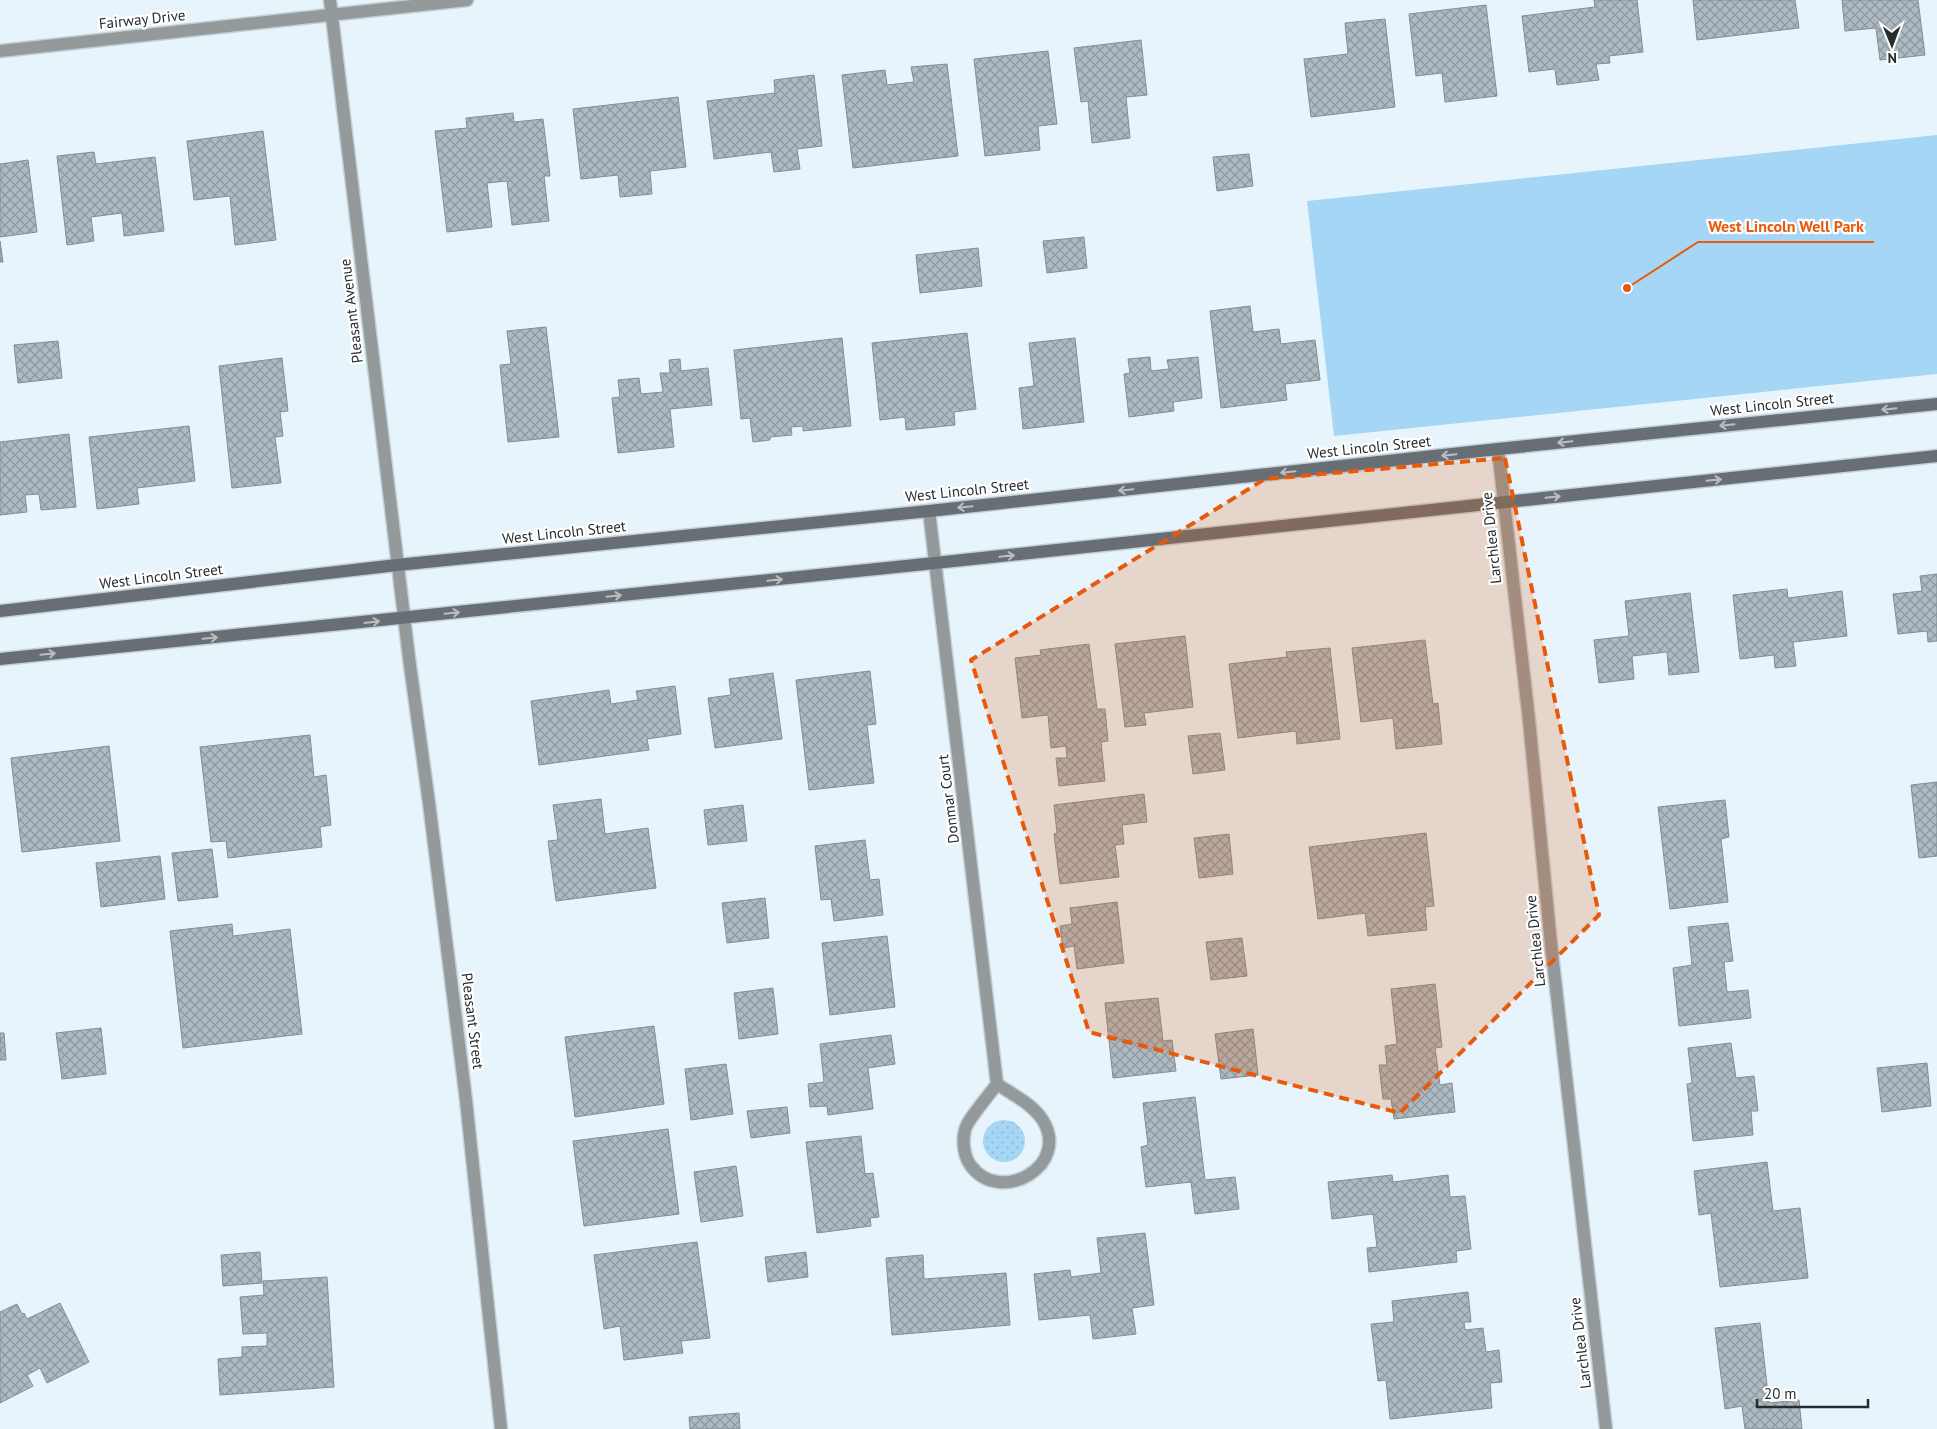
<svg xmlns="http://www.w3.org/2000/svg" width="1937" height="1429" viewBox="0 0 1937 1429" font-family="'PT Sans',sans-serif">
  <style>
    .grass { fill: url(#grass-dots) }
    .park { fill: #a6d6f5 }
    .building { fill: url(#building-cross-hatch); stroke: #828d94 }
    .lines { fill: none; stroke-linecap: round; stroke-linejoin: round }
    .street-casing { stroke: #c4d0d7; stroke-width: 15 }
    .secondary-casing { stroke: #c4d0d7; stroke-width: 15 }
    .street { stroke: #94999c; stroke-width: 12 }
    .secondary { stroke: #686f74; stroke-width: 12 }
    .oneway { stroke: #bbbec0 }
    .marked { fill: #e8590c; fill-opacity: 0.2; stroke: #e8590c; stroke-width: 4; stroke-dasharray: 10 6; stroke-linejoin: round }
    .labels { text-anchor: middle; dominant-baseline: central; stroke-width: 4.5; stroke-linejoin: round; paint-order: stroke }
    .street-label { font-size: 15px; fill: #272c2f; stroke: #fff }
    .leader { fill: none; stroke: #e8590c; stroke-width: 2 }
    .callout-dot { fill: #e8590c; stroke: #fff; stroke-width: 2 }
    .callout-label { font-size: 16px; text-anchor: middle; font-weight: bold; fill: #e8590c; stroke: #fff; stroke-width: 4.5; stroke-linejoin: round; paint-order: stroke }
  </style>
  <defs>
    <pattern id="grass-dots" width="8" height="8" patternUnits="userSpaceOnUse" patternTransform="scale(1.25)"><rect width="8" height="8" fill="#a6d6f5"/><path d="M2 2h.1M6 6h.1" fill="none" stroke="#8fb8d2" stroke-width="1.8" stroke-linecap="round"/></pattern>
    <pattern id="building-cross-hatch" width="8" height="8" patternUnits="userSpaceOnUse" patternTransform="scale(1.25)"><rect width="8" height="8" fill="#aebac2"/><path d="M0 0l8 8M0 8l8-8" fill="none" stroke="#8e979e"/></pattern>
  </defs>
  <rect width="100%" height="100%" fill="#e7f4fc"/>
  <!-- grass -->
  <path class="grass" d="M983 1141a21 21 0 1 1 42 0a21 21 0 1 1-42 0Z"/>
  <!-- park -->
  <path class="park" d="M 1937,135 L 1937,374 L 1334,436 L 1307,201 Z"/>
  <!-- building -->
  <path class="building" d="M 1594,0 L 1637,0 L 1643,52 L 1609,56 L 1610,63 L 1596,64 L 1599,80 L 1557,85 L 1555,69 L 1529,72 L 1522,16 L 1595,7 Z
    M 1693,0 L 1795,0 L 1799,28 L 1697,40 Z
    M 1842,0 L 1918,0 L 1925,55 L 1880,60 L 1876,28 L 1845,31 Z
    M 1486,5 L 1497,96 L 1445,102 L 1442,73 L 1416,76 L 1409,14 Z
    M 1385,19 L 1395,107 L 1311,117 L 1304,59 L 1348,54 L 1345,23 Z
    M 1141,40 L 1147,95 L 1126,97 L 1130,138 L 1092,143 L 1088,101 L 1081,102 L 1074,48 Z
    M 1048,51 L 1057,124 L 1038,126 L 1040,150 L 985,156 L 974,59 Z
    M 947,64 L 958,156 L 853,168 L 842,75 L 885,70 L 887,85 L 914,82 L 911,67 Z
    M 814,75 L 822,146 L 797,149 L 800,169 L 774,172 L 771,152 L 714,159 L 707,101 L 775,93 L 774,80 Z
    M 678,97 L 686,167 L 650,171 L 652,194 L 620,197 L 618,175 L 581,179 L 573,109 Z
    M 513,113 L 514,122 L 543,119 L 550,176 L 544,176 L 549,221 L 512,225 L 507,181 L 487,183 L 492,227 L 447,232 L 435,131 L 467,128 L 466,118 Z
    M 263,131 L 276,240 L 235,245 L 230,196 L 194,200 L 187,141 Z
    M 94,152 L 96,164 L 155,157 L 164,231 L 124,236 L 122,213 L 91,217 L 94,241 L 67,245 L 57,156 Z
    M 1249,154 L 1253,186 L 1217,191 L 1213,157 Z
    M 28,160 L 37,232 L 0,237 L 0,164 Z
    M 1084,237 L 1087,268 L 1047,273 L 1043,241 Z
    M 0,241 L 3,262 L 0,262 Z
    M 978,248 L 982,286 L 920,293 L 916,255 Z
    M 1250,306 L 1253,332 L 1279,329 L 1281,344 L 1315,340 L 1320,380 L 1285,384 L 1287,400 L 1221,408 L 1210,311 Z
    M 546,327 L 559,437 L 508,442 L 500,365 L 511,364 L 507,331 Z
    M 967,333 L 976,409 L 954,412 L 955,425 L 906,430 L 905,417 L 880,420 L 872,343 Z
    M 842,338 L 851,426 L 803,431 L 803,426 L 791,427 L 792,435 L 770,437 L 770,440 L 753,442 L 750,418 L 741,419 L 734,350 Z
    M 1075,338 L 1084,422 L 1023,429 L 1019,388 L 1034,386 L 1029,343 Z
    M 58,341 L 62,378 L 18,383 L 14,345 Z
    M 1150,357 L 1151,371 L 1169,369 L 1167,360 L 1198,357 L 1202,398 L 1173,402 L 1174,411 L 1129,417 L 1124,374 L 1130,373 L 1128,359 Z
    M 282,358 L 288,411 L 280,412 L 283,436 L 275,437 L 281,483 L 232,488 L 219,366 Z
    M 680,359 L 681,371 L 708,368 L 712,405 L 670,409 L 674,447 L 618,453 L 612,398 L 620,397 L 618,380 L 639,378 L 641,394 L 663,392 L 660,373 L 670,373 L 669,360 Z
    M 189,426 L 195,481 L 137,488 L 139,504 L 97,509 L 89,437 Z
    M 69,434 L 76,507 L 41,510 L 39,494 L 25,495 L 27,512 L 0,515 L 0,442 Z
    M 1937,574 L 1937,641 L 1928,642 L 1927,631 L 1898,634 L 1893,594 L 1922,591 L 1920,576 Z
    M 1787,589 L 1788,598 L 1842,591 L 1847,636 L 1793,642 L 1796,666 L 1775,668 L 1774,655 L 1740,659 L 1733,595 Z
    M 1690,593 L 1699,672 L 1669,675 L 1667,652 L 1632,656 L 1634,679 L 1599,683 L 1594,640 L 1629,636 L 1625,601 Z
    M 1185,636 L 1193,707 L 1144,713 L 1146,725 L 1125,727 L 1115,644 Z
    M 1425,640 L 1433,704 L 1438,703 L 1442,744 L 1396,749 L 1393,718 L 1361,722 L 1352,648 Z
    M 1089,644 L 1097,709 L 1105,709 L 1108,741 L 1101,742 L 1105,781 L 1059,786 L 1056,758 L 1067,758 L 1066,746 L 1051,748 L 1048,715 L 1022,718 L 1015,658 L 1041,655 L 1040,650 Z
    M 1330,648 L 1340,739 L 1297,744 L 1296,731 L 1238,738 L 1229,664 L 1287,657 L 1286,652 Z
    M 870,671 L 876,724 L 867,725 L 874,783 L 809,790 L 796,680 Z
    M 773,673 L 782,739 L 715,748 L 708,698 L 731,695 L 729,679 Z
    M 675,686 L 681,734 L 647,739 L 649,750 L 539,765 L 531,701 L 609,690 L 611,704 L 638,700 L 636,691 Z
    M 1220,733 L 1225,770 L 1193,774 L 1188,736 Z
    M 310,735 L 314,777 L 326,775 L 331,825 L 320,827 L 322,847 L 228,858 L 226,841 L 211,842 L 200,747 Z
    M 109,746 L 120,841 L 22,852 L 11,758 Z
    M 1937,782 L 1937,856 L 1919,858 L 1911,785 Z
    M 1144,794 L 1147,822 L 1122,825 L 1124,844 L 1115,845 L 1119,877 L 1060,884 L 1054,834 L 1057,833 L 1054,805 Z
    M 601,799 L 605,834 L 648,828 L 656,888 L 556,901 L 548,841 L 558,840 L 553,805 Z
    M 1725,800 L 1729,837 L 1721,839 L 1728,902 L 1670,909 L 1658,807 Z
    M 743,805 L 747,841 L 708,845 L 704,810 Z
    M 1426,833 L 1434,906 L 1425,907 L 1427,930 L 1368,936 L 1365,913 L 1318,919 L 1309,847 Z
    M 1229,834 L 1233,874 L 1199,878 L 1194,838 Z
    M 865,840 L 870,880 L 879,879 L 883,915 L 834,921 L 831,899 L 821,900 L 815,846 Z
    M 212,849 L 218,897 L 178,901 L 172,853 Z
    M 160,856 L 165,899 L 101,907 L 96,863 Z
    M 765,898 L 769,938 L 727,943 L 722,903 Z
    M 1117,902 L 1124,963 L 1077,969 L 1074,946 L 1063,948 L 1060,926 L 1072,924 L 1070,908 Z
    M 1728,923 L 1733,961 L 1724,962 L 1727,992 L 1748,990 L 1751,1018 L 1679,1026 L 1673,968 L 1692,965 L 1688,927 Z
    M 232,924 L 233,936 L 290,929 L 302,1034 L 183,1048 L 170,931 Z
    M 887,936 L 895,1007 L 830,1015 L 822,943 Z
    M 1242,938 L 1247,976 L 1211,980 L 1206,942 Z
    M 1435,984 L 1442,1047 L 1435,1048 L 1440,1085 L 1452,1083 L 1455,1112 L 1394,1119 L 1391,1099 L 1383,1099 L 1379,1065 L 1387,1065 L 1385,1046 L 1397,1044 L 1391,989 Z
    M 773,988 L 778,1034 L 739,1039 L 734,993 Z
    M 1158,998 L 1163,1041 L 1172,1040 L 1176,1071 L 1113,1078 L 1105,1003 Z
    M 654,1026 L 664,1104 L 575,1117 L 565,1037 Z
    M 101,1028 L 106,1074 L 62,1079 L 56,1033 Z
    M 1253,1029 L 1258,1075 L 1221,1079 L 1215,1034 Z
    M 0,1033 L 4,1033 L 6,1060 L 0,1060 Z
    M 891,1035 L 895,1064 L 868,1068 L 873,1109 L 828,1115 L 827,1106 L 810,1107 L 808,1084 L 824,1082 L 820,1044 Z
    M 1731,1043 L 1736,1078 L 1754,1076 L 1758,1111 L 1751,1111 L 1753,1135 L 1693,1141 L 1687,1084 L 1692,1083 L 1688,1048 Z
    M 1927,1063 L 1931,1106 L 1882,1112 L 1877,1068 Z
    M 726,1064 L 733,1114 L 691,1120 L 685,1069 Z
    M 1195,1097 L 1205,1180 L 1235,1177 L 1239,1209 L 1195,1214 L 1191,1182 L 1146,1187 L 1141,1147 L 1148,1145 L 1143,1103 Z
    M 787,1107 L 790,1133 L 751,1138 L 747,1111 Z
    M 668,1129 L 679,1214 L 584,1226 L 573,1141 Z
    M 861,1136 L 865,1174 L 873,1173 L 879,1217 L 870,1218 L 871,1226 L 817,1233 L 806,1142 Z
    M 1767,1162 L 1773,1211 L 1800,1208 L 1808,1278 L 1720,1287 L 1711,1213 L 1699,1215 L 1694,1171 Z
    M 736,1166 L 743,1216 L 701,1222 L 694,1172 Z
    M 1392,1175 L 1393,1182 L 1448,1175 L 1450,1197 L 1465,1196 L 1471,1249 L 1456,1251 L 1457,1262 L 1369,1272 L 1367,1248 L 1377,1247 L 1373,1214 L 1332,1219 L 1328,1182 Z
    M 1145,1233 L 1154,1305 L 1132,1308 L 1136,1334 L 1093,1339 L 1090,1315 L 1039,1320 L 1034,1274 L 1070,1270 L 1071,1277 L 1101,1273 L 1097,1238 Z
    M 697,1242 L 710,1338 L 681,1341 L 683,1353 L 624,1360 L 620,1326 L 604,1329 L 594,1255 Z
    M 260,1252 L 262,1283 L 223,1286 L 221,1255 Z
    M 806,1252 L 808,1277 L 768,1282 L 765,1257 Z
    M 923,1255 L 924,1279 L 1006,1273 L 1010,1325 L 892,1335 L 886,1258 Z
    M 327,1277 L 334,1387 L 220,1395 L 218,1359 L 242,1357 L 242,1347 L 267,1346 L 267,1333 L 243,1334 L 240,1297 L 264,1295 L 263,1281 Z
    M 1468,1292 L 1471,1322 L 1464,1322 L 1465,1330 L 1483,1328 L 1486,1352 L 1499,1350 L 1502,1382 L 1490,1383 L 1492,1408 L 1390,1419 L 1386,1380 L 1378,1381 L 1371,1324 L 1394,1322 L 1392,1301 Z
    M 60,1303 L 89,1362 L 47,1383 L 40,1368 L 27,1375 L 33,1386 L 0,1403 L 0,1312 L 17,1304 L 22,1314 L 24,1313 L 27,1319 Z
    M 1760,1323 L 1769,1403 L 1799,1400 L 1802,1429 L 1745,1429 L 1742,1406 L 1725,1409 L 1715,1328 Z
    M 739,1413 L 740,1429 L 690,1429 L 689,1417 Z"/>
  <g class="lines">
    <!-- street casing -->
    <g class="street-casing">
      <path id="street" d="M 330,0 L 409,658 L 429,803 L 466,1100 L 501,1429
        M 0,51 L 467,0
        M 1498,449 L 1529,720 L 1551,944 L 1606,1429
        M 929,511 L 997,1084 C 990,1094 967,1120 965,1130 C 962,1142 964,1157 971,1166 C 1001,1206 1072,1165 1042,1119 C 1032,1104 1012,1094 997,1084"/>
    </g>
    <!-- secondary casing -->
    <g class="secondary-casing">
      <path id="secondary" d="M 0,611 L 397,565 L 929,511 L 1498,449 L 1937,404
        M 0,659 L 935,563 L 1937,456"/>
    </g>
    <!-- street -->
    <use href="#street" class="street"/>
    <!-- secondary -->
    <use href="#secondary" class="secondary"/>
  </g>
  <!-- one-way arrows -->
  <defs><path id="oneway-shaft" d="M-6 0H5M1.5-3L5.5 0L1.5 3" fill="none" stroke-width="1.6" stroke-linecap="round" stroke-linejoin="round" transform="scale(1.25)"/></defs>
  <g class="oneway">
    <use href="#oneway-shaft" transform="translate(1889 409) rotate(174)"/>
    <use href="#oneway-shaft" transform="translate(1727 425) rotate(174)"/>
    <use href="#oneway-shaft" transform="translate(1565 442) rotate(174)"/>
    <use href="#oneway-shaft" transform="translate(1449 455) rotate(174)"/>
    <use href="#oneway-shaft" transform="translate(1288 472) rotate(174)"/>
    <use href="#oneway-shaft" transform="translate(1714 480) rotate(-6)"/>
    <use href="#oneway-shaft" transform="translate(1126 490) rotate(174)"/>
    <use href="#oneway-shaft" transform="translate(1553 497) rotate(-6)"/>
    <use href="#oneway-shaft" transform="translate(965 507) rotate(174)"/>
    <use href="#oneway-shaft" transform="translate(1007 556) rotate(-6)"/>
    <use href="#oneway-shaft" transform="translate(775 580) rotate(-6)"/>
    <use href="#oneway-shaft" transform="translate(614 596) rotate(-6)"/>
    <use href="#oneway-shaft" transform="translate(452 613) rotate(-6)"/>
    <use href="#oneway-shaft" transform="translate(372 622) rotate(-7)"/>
    <use href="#oneway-shaft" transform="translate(210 638) rotate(-5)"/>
    <use href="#oneway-shaft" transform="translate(48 654) rotate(-6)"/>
  </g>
  <!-- marked area -->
  <path class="marked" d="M 1505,458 L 1599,915 L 1400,1113 L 1089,1032 L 971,660 L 1265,479 Z"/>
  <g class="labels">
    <!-- street labels -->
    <g class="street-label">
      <text transform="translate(142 19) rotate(-6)">Fairway Drive</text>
      <text transform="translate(351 311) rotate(-97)">Pleasant Avenue</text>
      <text transform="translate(1772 404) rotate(-6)">West Lincoln Street</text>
      <text transform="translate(1369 447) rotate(-6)">West Lincoln Street</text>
      <text transform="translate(967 490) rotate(-6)">West Lincoln Street</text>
      <text transform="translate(564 532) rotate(-6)">West Lincoln Street</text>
      <text transform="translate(1491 538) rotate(-96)">Larchlea Drive</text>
      <text transform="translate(161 576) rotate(-7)">West Lincoln Street</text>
      <text transform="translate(948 799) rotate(-97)">Donmar Court</text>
      <text transform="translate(1535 941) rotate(-96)">Larchlea Drive</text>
      <text transform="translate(473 1021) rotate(83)">Pleasant Street</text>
      <text transform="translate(1580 1343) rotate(-97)">Larchlea Drive</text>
    </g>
  </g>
  <!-- callouts -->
  <path class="leader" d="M1627 288L1698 242H1874"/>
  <circle class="callout-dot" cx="1627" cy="288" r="5"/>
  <g class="callout-label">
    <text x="1786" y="232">West Lincoln Well Park</text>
  </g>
  <!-- north arrow -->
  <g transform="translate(1892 45) rotate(179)" stroke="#ffffff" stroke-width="4" paint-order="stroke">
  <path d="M0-4L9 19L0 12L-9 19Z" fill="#272c2f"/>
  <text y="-8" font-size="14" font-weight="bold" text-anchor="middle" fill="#272c2f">N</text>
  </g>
  <!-- scale -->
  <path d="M1757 1399v8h111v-8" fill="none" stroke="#272c2f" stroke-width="2.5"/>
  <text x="1764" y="1399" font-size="15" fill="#272c2f" stroke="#ffffff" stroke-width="4" paint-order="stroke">20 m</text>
</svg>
